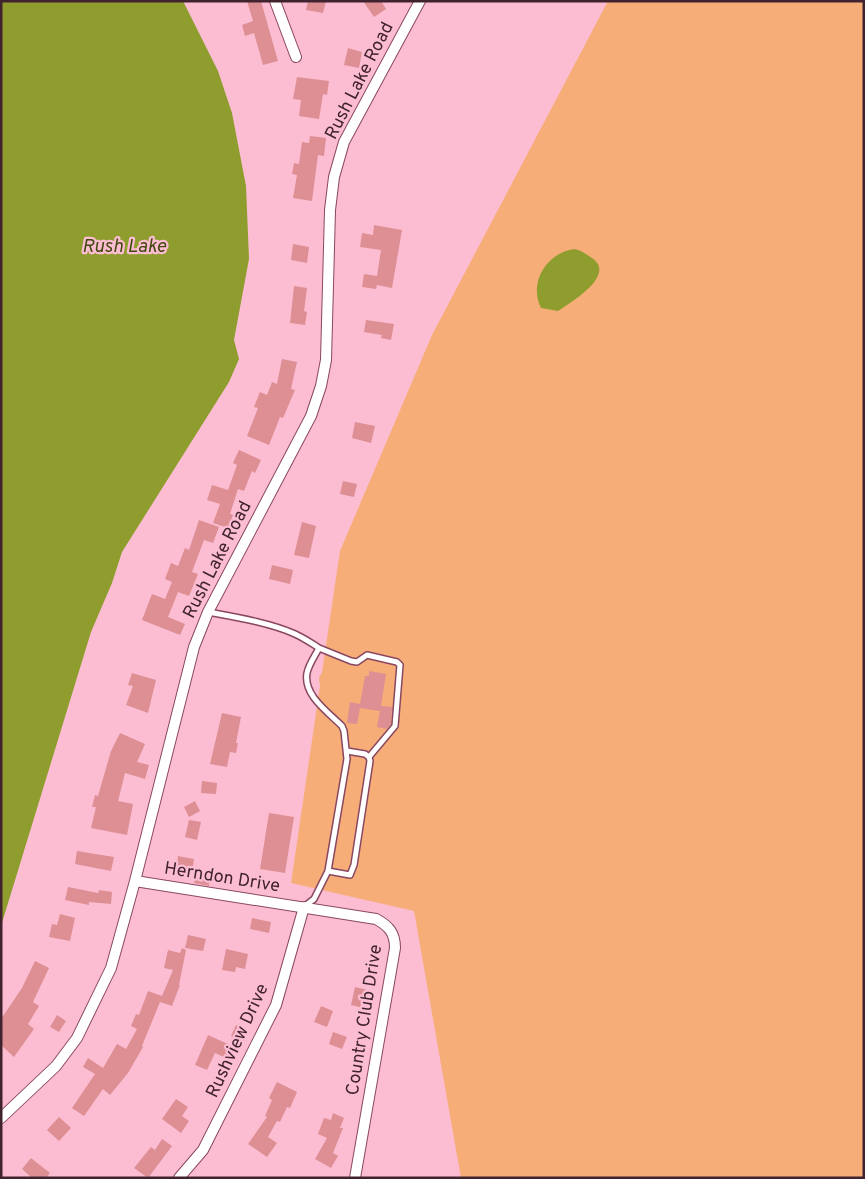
<svg xmlns="http://www.w3.org/2000/svg" width="865" height="1179" viewBox="0 0 865 1179" font-family="Overpass,sans-serif">
  <style>
    .green { fill: #f6ad78 }
    .water { fill: #8f9d2e }
    .building { fill: #dd8f93 }
    .lines { fill: none; stroke-linecap: round; stroke-linejoin: round }
    .service-casing { stroke: #8a4761; stroke-width: 8 }
    .minor-casing { stroke: #8a4761; stroke-width: 12 }
    .service { stroke: #fff; stroke-width: 5 }
    .minor { stroke: #fff; stroke-width: 10 }
    .labels { text-anchor: middle; dominant-baseline: central; stroke-width: 4.5; stroke-linejoin: round; paint-order: stroke }
    .street-label { font-size: 18px; fill: #40232e; stroke: #fcbdd3 }
    .water-label { font-size: 19px; font-style: italic; fill: #41480e; stroke: #fcbdd3 }
  </style>
  <rect width="100%" height="100%" fill="#fcbdd3"/>
  <!-- green -->
  <path class="green" d="M 608,1 L 864,1 L 864,1178 L 461,1178 L 414,911 L 291,883 L 320,686 L 319,678 L 322,672 L 340,551 L 432,335 Z"/>
  <!-- water -->
  <path class="water" d="M 1,1 L 183,1 L 218,71 L 232,113 L 246,186 L 249,259 L 234,340 L 239,359 L 229,382 L 122,552 L 112,583 L 91,632 L 1,926 Z
    M 574,249 C 581,250 586,254 592,258 C 617,275 571,302 558,311 L 541,308 C 528,282 547,253 574,249 Z"/>
  <!-- building -->
  <path class="building" d="M 247,1 L 261,1 L 278,61 L 263,65 L 254,33 L 245,36 L 242,25 L 253,21 Z
    M 308,1 L 326,1 L 323,13 L 306,10 Z
    M 363,1 L 381,1 L 386,9 L 374,17 Z
    M 348,48 L 362,52 L 359,68 L 344,65 Z
    M 297,77 L 329,81 L 327,95 L 323,94 L 319,119 L 299,116 L 301,100 L 293,99 Z
    M 310,136 L 326,138 L 324,156 L 318,155 L 312,201 L 293,198 L 297,175 L 292,174 L 294,163 L 299,164 L 302,142 L 309,143 Z
    M 374,225 L 402,230 L 392,288 L 377,285 L 376,289 L 362,287 L 364,274 L 377,276 L 381,250 L 360,247 L 362,233 L 373,235 Z
    M 293,244 L 309,247 L 307,263 L 291,260 Z
    M 294,286 L 307,288 L 304,311 L 307,312 L 305,325 L 290,323 Z
    M 366,320 L 394,324 L 391,340 L 381,338 L 382,335 L 364,332 Z
    M 282,359 L 297,362 L 291,389 L 295,390 L 283,418 L 280,417 L 269,445 L 247,436 L 258,408 L 254,407 L 260,392 L 267,395 L 272,382 L 277,384 Z
    M 355,422 L 375,426 L 371,443 L 352,438 Z
    M 239,450 L 261,460 L 255,473 L 252,471 L 244,491 L 238,489 L 230,514 L 233,515 L 228,528 L 213,523 L 220,504 L 207,500 L 212,485 L 228,490 L 237,465 L 233,463 Z
    M 343,481 L 357,484 L 354,497 L 340,494 Z
    M 199,520 L 219,527 L 213,543 L 204,540 L 192,572 L 198,574 L 189,596 L 178,592 L 168,617 L 185,624 L 180,635 L 142,620 L 152,594 L 165,599 L 172,582 L 165,579 L 171,563 L 178,566 L 185,548 L 189,550 Z
    M 302,522 L 316,526 L 309,558 L 294,555 Z
    M 272,565 L 293,570 L 290,584 L 269,579 Z
    M 369,671 L 386,674 L 381,706 L 392,707 L 391,724 L 387,729 L 377,727 L 380,711 L 360,708 L 357,724 L 347,723 L 350,702 L 360,704 L 365,676 L 369,676 Z
    M 132,673 L 156,680 L 148,713 L 126,705 L 133,686 L 128,685 Z
    M 222,713 L 241,717 L 236,743 L 238,743 L 236,753 L 230,752 L 227,767 L 210,764 Z
    M 120,733 L 145,744 L 137,762 L 149,765 L 145,779 L 125,773 L 118,801 L 133,804 L 127,835 L 91,828 L 96,807 L 92,807 L 95,795 L 98,796 L 111,751 Z
    M 202,781 L 217,783 L 216,794 L 201,793 Z
    M 195,801 L 200,811 L 189,817 L 184,807 Z
    M 269,813 L 294,817 L 285,873 L 260,869 Z
    M 189,820 L 201,822 L 197,840 L 185,837 Z
    M 77,851 L 114,857 L 111,871 L 75,864 Z
    M 178,856 L 194,859 L 192,873 L 176,871 Z
    M 196,870 L 211,872 L 209,886 L 194,883 Z
    M 68,887 L 98,893 L 99,890 L 112,892 L 111,904 L 89,902 L 89,905 L 65,900 Z
    M 60,914 L 75,918 L 70,941 L 49,937 L 52,924 L 57,925 Z
    M 252,918 L 271,922 L 269,933 L 250,929 Z
    M 188,935 L 206,939 L 203,951 L 185,948 Z
    M 182,948 L 186,950 L 179,985 L 180,985 L 172,1006 L 160,1002 L 142,1046 L 143,1047 L 128,1073 L 110,1095 L 103,1089 L 84,1116 L 72,1108 L 95,1074 L 83,1067 L 88,1058 L 103,1068 L 117,1044 L 126,1049 L 137,1029 L 131,1026 L 136,1014 L 139,1015 L 148,991 L 162,996 L 173,970 L 164,968 L 168,950 L 180,953 Z
    M 226,949 L 248,954 L 245,969 L 236,967 L 235,972 L 222,970 Z
    M 35,961 L 49,968 L 33,1002 L 39,1006 L 28,1024 L 34,1029 L 14,1057 L 1,1045 L 1,1019 L 22,988 Z
    M 355,987 L 372,991 L 368,1009 L 351,1005 Z
    M 321,1006 L 333,1011 L 327,1027 L 314,1022 Z
    M 57,1015 L 66,1021 L 59,1032 L 50,1027 Z
    M 236,1025 L 248,1031 L 243,1042 L 231,1036 Z
    M 333,1032 L 347,1037 L 342,1049 L 329,1044 Z
    M 208,1035 L 230,1045 L 224,1057 L 215,1053 L 207,1070 L 195,1065 Z
    M 277,1082 L 297,1092 L 290,1108 L 287,1107 L 280,1122 L 277,1121 L 268,1137 L 277,1143 L 267,1157 L 248,1144 L 267,1117 L 265,1116 L 272,1100 L 269,1098 Z
    M 176,1099 L 188,1107 L 182,1116 L 189,1121 L 181,1133 L 162,1119 Z
    M 333,1113 L 344,1118 L 340,1128 L 343,1128 L 333,1153 L 338,1156 L 331,1168 L 315,1159 L 327,1138 L 318,1134 L 324,1118 L 331,1120 Z
    M 59,1117 L 71,1128 L 59,1141 L 47,1130 Z
    M 162,1139 L 172,1146 L 148,1178 L 134,1168 L 151,1147 L 155,1150 Z
    M 31,1158 L 50,1173 L 46,1178 L 32,1178 L 22,1169 Z"/>
  <g class="lines">
    <!-- service casing -->
    <g class="service-casing">
      <path id="service" d="M 208,612 C 235,617 271,623 295,634 C 304,638 311,643 319,648 C 315,656 309,664 307,673 C 303,695 328,712 342,726 L 344,731 L 347,759 L 328,871 L 314,899 L 305,906
        M 319,648 L 351,661 L 357,662 L 367,655 L 397,662 L 400,665 L 395,726 L 369,757
        M 328,871 L 350,875 L 354,865 L 370,761 L 369,757 L 365,754 L 347,751"/>
    </g>
    <!-- minor casing -->
    <g class="minor-casing">
      <path id="minor" d="M 275,1 L 296,57
        M 135,881 L 376,919 C 389,926 395,933 395,948 L 355,1178
        M 1,1118 L 56,1066 L 77,1038 L 111,968 L 135,881 L 194,647 L 208,612 L 311,416 L 321,386 L 326,360 L 330,210 L 334,177 L 344,142 L 420,1
        M 179,1178 L 203,1150 L 276,1005 L 304,907"/>
    </g>
    <!-- service -->
    <use href="#service" class="service"/>
    <!-- minor -->
    <use href="#minor" class="minor"/>
  </g>
  <g class="labels">
    <!-- street labels -->
    <g class="street-label">
      <text transform="translate(360 81) rotate(-63)">Rush Lake Road</text>
      <text transform="translate(218 560) rotate(-63)">Rush Lake Road</text>
      <text transform="translate(222 878) rotate(9)">Herndon Drive</text>
      <text transform="translate(365 1020) rotate(-81)">Country Club Drive</text>
      <text transform="translate(238 1041) rotate(-65)">Rushview Drive</text>
    </g>
    <!-- water labels -->
    <g class="water-label">
      <text x="124" y="247">Rush Lake</text>
    </g>
  </g>
  <!-- border -->
  <rect width="865" height="1179" fill="none" stroke="#40232e" stroke-width="5"/>
</svg>
